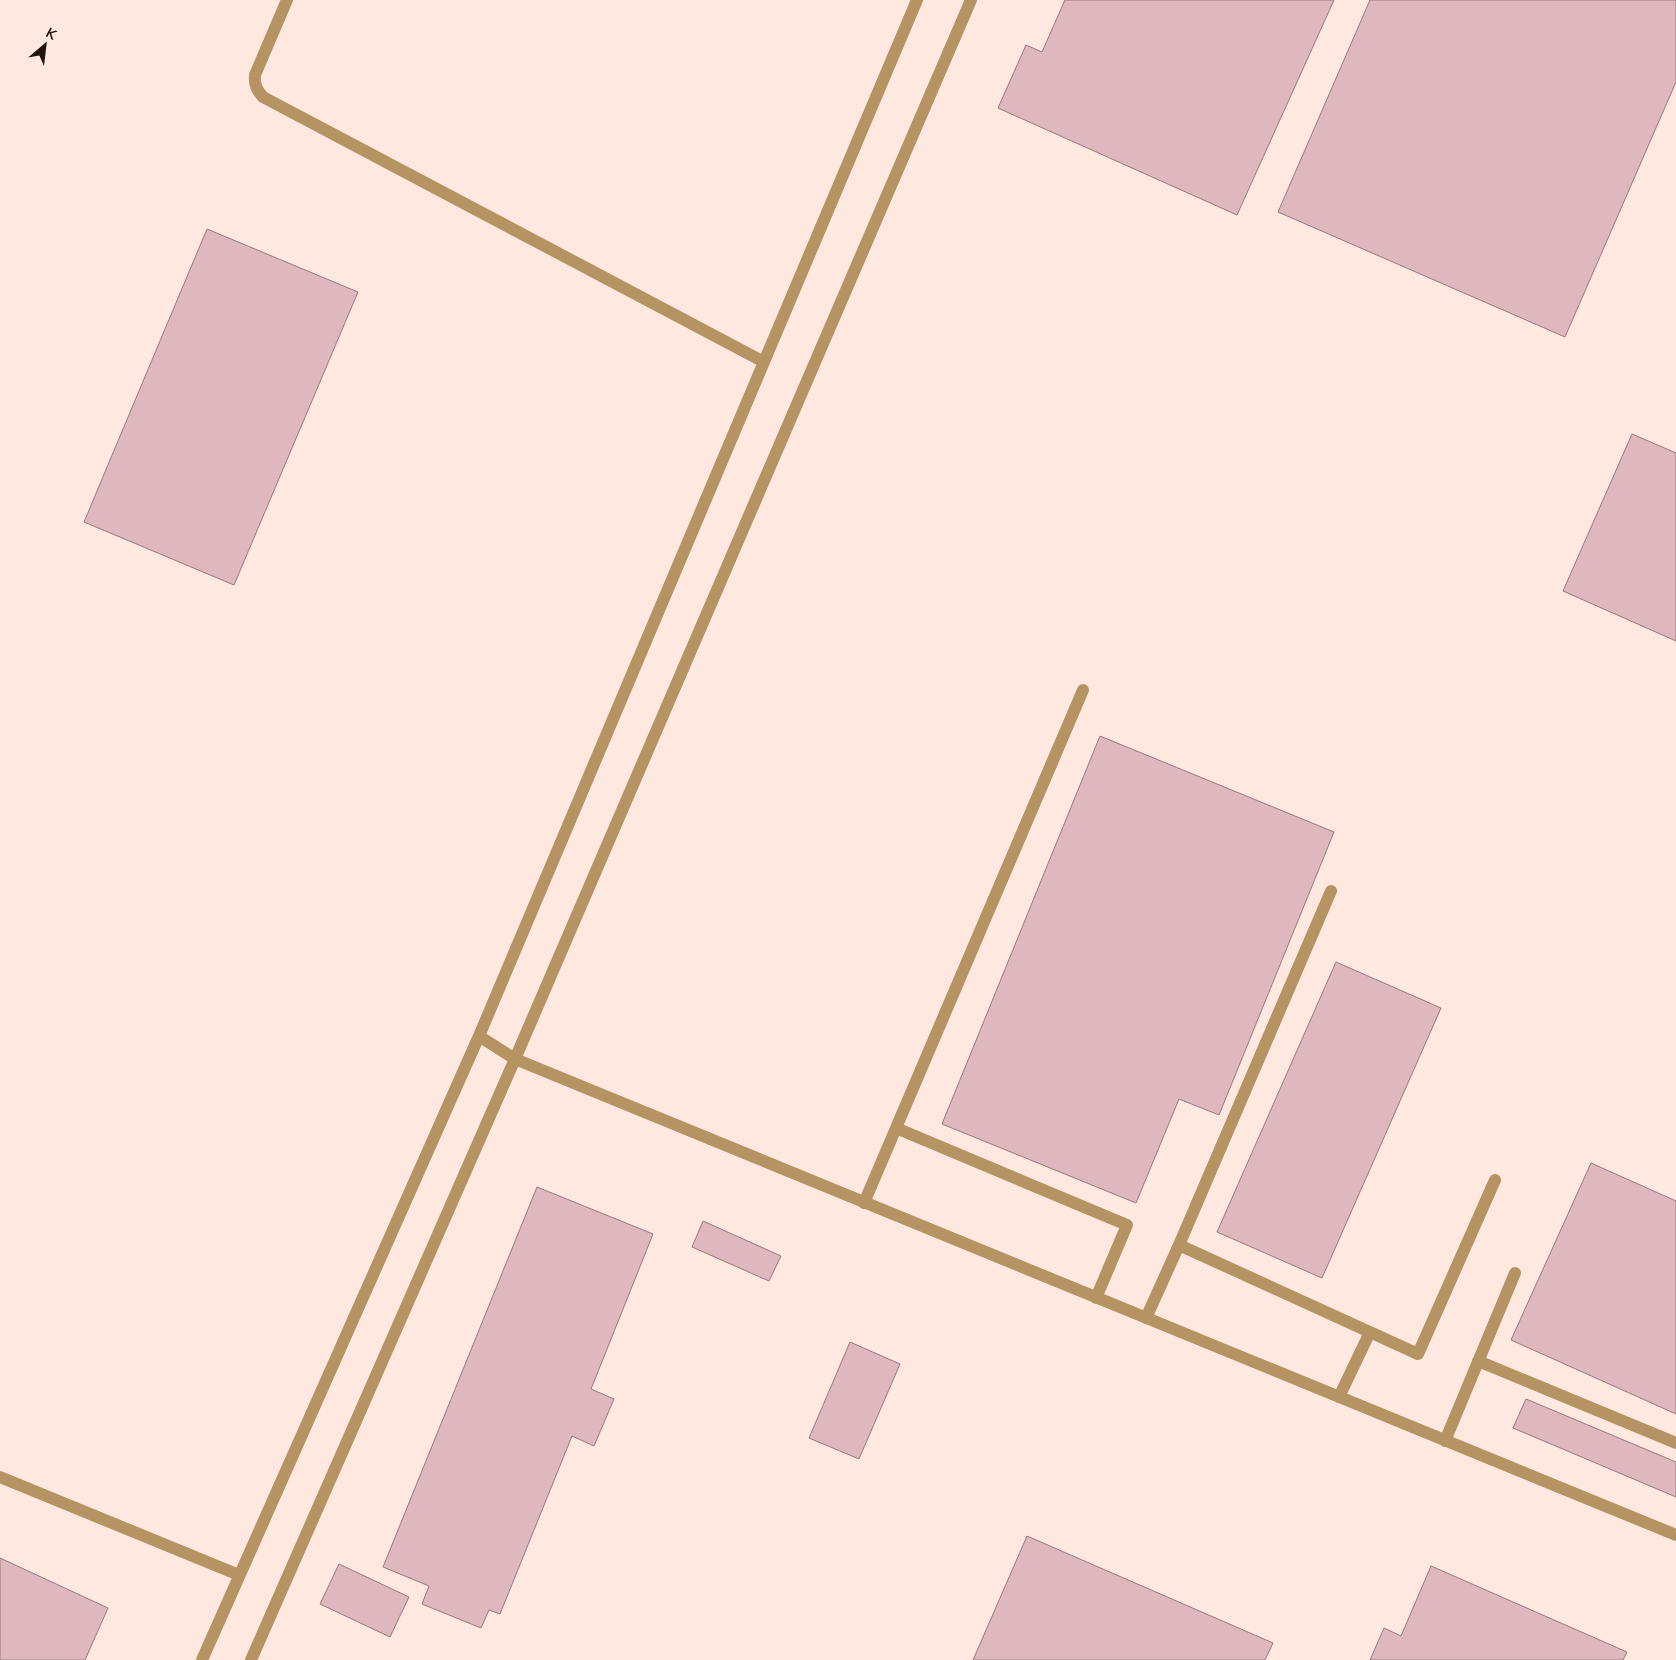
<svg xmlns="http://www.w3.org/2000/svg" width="1676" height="1660" viewBox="0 0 1676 1660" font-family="Mulish,sans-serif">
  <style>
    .building { fill: #deb8be; stroke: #9a777d }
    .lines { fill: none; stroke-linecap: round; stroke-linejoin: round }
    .service { stroke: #b59363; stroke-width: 12 }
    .minor { stroke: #b59363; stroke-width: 12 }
  </style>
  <rect width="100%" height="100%" fill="#ffe8e0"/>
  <!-- building -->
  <path class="building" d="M 1065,0 L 1334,0 L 1237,215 L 998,108 L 1026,45 L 1042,52 Z
    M 1370,0 L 1676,0 L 1676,82 L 1565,337 L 1278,212 Z
    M 207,229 L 358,292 L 234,585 L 84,522 Z
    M 1632,434 L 1676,453 L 1676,641 L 1563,591 Z
    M 1100,736 L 1334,832 L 1219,1115 L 1179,1099 L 1136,1203 L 942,1124 Z
    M 1336,962 L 1441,1008 L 1322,1278 L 1217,1232 Z
    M 1591,1163 L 1676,1201 L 1676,1414 L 1511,1340 Z
    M 537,1187 L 653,1234 L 591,1389 L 614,1399 L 594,1446 L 572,1436 L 500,1614 L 489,1610 L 481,1628 L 422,1604 L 429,1586 L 383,1567 Z
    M 703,1221 L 781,1256 L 769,1281 L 692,1247 Z
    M 850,1342 L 900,1364 L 859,1459 L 809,1438 Z
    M 1526,1399 L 1676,1462 L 1676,1497 L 1513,1428 Z
    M 1027,1536 L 1273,1643 L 1265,1660 L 973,1660 Z
    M 0,1558 L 108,1608 L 85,1660 L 0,1660 Z
    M 339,1564 L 409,1597 L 390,1637 L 320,1604 Z
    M 1431,1566 L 1627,1652 L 1623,1660 L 1370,1660 L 1384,1628 L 1401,1636 Z"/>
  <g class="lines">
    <!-- service -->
    <path class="service" d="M 287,0 L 255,75 C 254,85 257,90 263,97 L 764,362
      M 479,1036 L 515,1059 L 1676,1535
      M 896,1128 L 1127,1225 L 1096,1298
      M 864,1203 L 1083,690
      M 1179,1245 L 1418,1354 L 1495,1180
      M 1146,1318 L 1179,1245 L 1331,891
      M 1478,1361 L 1676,1443
      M 1339,1397 L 1370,1332
      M 1445,1441 L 1515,1273
      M 202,1660 L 479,1036 L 917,0
      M 251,1660 L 515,1059 L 971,0"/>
    <!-- minor -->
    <path class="minor" d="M 0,1477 L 239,1575"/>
  </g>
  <!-- north arrow -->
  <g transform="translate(45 45) rotate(28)" stroke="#ffe8e0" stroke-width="4" paint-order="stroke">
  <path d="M0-4L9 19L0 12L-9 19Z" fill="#221511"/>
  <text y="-8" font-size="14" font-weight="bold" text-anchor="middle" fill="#221511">K</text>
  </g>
</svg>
